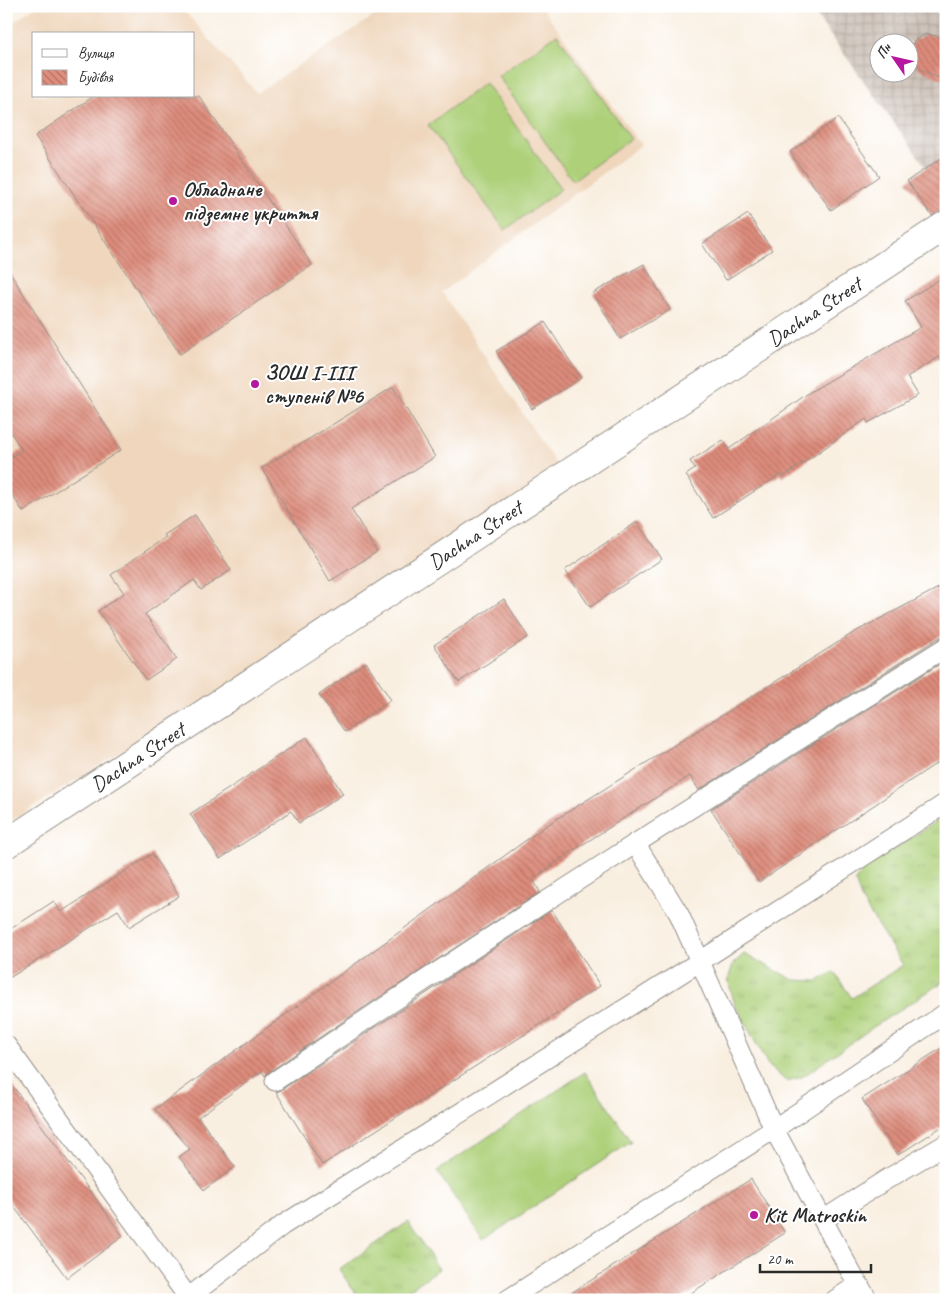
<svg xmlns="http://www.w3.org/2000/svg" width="952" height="1306" viewBox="0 0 952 1306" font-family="Caveat,sans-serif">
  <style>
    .built { fill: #efd6bc; fill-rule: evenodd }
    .industrial { fill: url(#industrial-grid); fill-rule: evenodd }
    .grass { fill: url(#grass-tufts); stroke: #6c7e52 }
    .pitch { fill: #add079; stroke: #6c7e52 }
    .building { fill: url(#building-back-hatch) }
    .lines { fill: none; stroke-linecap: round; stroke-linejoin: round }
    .lane-casing { stroke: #928d86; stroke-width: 21 }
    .street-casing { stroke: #928d86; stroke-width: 30 }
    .lane { stroke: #fff; stroke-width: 19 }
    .street { stroke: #fff; stroke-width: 28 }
    .poi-dot { fill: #b5179e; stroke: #fff; stroke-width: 2 }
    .labels { text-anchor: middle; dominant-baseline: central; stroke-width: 4; stroke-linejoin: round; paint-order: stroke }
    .poi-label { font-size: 21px; font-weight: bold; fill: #2b2b2b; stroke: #fff; text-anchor: start }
    .street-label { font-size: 21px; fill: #2b2b2b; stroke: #fff }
  </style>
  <defs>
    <pattern id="industrial-grid" width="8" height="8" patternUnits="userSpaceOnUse" patternTransform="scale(1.25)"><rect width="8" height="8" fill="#cdc2b9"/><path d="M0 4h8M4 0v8" fill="none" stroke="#b0a79f"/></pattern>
    <pattern id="grass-tufts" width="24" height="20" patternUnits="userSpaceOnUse" patternTransform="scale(1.25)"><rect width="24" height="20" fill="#add079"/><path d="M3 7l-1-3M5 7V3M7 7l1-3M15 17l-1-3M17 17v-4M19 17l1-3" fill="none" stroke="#95b369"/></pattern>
    <pattern id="building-back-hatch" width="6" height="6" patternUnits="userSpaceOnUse" patternTransform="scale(1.25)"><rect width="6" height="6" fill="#de8c7c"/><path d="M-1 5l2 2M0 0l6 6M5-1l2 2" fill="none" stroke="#b47366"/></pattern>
  </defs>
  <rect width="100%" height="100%" fill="#fff"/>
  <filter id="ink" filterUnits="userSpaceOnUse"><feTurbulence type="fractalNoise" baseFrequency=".02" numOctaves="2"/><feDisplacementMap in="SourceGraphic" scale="10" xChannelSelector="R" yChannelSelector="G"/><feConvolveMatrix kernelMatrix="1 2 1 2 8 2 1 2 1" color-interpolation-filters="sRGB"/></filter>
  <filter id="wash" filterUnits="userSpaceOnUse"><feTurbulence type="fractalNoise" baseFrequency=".0096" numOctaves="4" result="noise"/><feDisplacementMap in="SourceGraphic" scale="20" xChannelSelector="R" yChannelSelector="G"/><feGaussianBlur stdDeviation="1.12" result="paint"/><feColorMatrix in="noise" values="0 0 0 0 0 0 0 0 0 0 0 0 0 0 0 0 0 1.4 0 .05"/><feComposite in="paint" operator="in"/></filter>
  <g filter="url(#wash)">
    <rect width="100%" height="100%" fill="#f9efe1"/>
    <!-- built -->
    <path class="built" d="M 36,6 L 180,6 L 257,93 L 389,6 L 541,6 L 641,145 L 442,292 L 564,476 L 6,824 L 6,27 ZM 34,34 L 194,34 L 194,96 L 34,96 Z"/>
    <!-- industrial -->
    <path class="industrial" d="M 946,6 L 946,206 L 932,216 L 907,181 L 926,167 L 810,7 ZM 880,42 L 910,42 L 910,72 L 880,72 Z"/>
    <!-- grass -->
    <path class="grass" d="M 946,815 L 946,980 L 872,1028 L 802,1077 L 786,1081 L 768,1065 L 735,1005 L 728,980 L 733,964 L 744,954 L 794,980 L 817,981 L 834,972 L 852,998 L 903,965 L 862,901 L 855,881 L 864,869 Z
      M 408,1222 L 439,1269 L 394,1300 L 360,1300 L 339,1269 Z"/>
    <!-- pitch -->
    <path class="pitch" d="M 557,34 L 631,139 L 573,181 L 498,76 Z
      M 485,83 L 561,189 L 505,230 L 428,125 Z
      M 585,1072 L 631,1142 L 483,1240 L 437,1171 Z"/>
    <g id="blocks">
      <!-- building -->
      <path class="building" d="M 926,34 L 937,36 L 946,42 L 946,82 L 918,68 L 911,57 L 912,45 L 915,40 Z
        M 94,96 L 199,96 L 312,265 L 180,354 L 35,136 Z
        M 838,118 L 879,176 L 831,210 L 790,152 Z
        M 946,155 L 946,209 L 932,216 L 907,181 Z
        M 748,214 L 772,250 L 726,280 L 702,244 Z
        M 644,264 L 670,310 L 620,339 L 593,293 Z
        M 6,266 L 121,450 L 23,512 L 6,485 L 6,460 L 22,450 L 6,425 Z
        M 946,275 L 946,367 L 939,357 L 907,377 L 918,395 L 868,423 L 866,419 L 783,477 L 781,474 L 713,518 L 686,475 L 695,469 L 690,461 L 723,440 L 729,449 L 810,392 L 921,327 L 905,301 Z
        M 545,322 L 581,378 L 532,409 L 496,351 Z
        M 393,387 L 435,457 L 351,509 L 377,552 L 330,581 L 262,468 Z
        M 195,515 L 231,570 L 201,590 L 194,580 L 145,614 L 177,659 L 146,680 L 98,611 L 124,593 L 111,575 L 166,537 L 164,535 Z
        M 637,522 L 662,559 L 590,607 L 565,570 Z
        M 946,584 L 946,636 L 940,637 L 699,790 L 690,776 L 571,852 L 533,879 L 540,892 L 351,1016 L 269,1072 L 265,1076 L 262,1071 L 198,1117 L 235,1167 L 204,1190 L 179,1157 L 190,1149 L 155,1109 L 547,825 L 853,633 Z
        M 504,599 L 528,637 L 459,682 L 434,645 Z
        M 946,660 L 946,757 L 759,882 L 711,809 Z
        M 366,662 L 391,700 L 345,732 L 319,695 Z
        M 307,737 L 343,794 L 299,823 L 291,811 L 220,859 L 190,814 Z
        M 152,854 L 179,896 L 129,927 L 118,910 L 6,980 L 6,932 L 54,901 L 61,912 Z
        M 552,910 L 600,986 L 322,1165 L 276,1092 L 281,1090 Z
        M 946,1045 L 946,1124 L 898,1155 L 862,1099 Z
        M 6,1077 L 123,1236 L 67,1278 L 6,1196 Z
        M 751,1179 L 785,1233 L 680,1300 L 560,1300 Z"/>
    </g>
  </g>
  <g filter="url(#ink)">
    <use href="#blocks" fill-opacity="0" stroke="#928d86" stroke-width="1"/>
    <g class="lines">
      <!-- lane casing -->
      <g class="lane-casing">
        <path id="lane" d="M 635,843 L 679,914 L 774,1129 L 852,1274 L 868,1300
          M 6,1045 L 190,1300
          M 275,1081 C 495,931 720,789 946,647
          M 823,1220 L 884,1181 L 946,1144
          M 189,1297 L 283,1225 L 699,962 L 946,803
          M 507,1300 L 774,1129 L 946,1013
          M 835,1300 L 859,1284"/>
      </g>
      <!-- street casing -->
      <g class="street-casing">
        <g id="street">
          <path id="s1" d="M 6,844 L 946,225"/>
        </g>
      </g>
      <!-- lane -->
      <use href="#lane" class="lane"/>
      <!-- street -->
      <use href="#street" class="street"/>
    </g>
  </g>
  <!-- markers -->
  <g class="poi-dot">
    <circle cx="173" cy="201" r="5"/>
    <circle cx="255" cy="384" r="5"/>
    <circle cx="754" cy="1215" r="5"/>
  </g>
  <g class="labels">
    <!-- poi labels -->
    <g class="poi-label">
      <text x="183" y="189">Обладнане<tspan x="183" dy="24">підземне укриття</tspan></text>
      <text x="265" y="372">ЗОШ І-ІІІ<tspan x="265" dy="24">ступенів №6</tspan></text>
      <text x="764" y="1215">Kit Matroskin</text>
    </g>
    <!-- street labels -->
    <g class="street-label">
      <text stroke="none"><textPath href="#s1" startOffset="968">Dachna Street</textPath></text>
      <text stroke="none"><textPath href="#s1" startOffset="562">Dachna Street</textPath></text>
      <text stroke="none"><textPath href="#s1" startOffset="158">Dachna Street</textPath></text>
    </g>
  </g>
  <!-- margin -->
  <rect width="952" height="1306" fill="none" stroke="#fff" stroke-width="25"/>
  <!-- legend -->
  <rect x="32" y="32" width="162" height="65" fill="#ffffff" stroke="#aaaaaa"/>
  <rect x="42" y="49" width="25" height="8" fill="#ffffff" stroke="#aaaaaa"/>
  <text x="78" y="58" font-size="15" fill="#2b2b2b">Вулиця</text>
  <rect x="42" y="70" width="25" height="15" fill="url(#building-back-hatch)" stroke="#aaaaaa"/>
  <text x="78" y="82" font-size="15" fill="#2b2b2b">Будівля</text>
  <!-- north arrow -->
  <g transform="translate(894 58) rotate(304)"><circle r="24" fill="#ffffff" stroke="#aaaaaa"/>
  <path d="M0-4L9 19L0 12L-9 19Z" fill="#b5179e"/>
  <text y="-8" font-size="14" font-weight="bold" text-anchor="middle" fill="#2b2b2b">Пн</text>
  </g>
  <!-- scale -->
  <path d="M760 1264v8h111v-8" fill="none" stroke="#2b2b2b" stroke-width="2.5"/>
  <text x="767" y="1264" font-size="15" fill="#2b2b2b" stroke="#ffffff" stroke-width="4" paint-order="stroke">20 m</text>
</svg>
